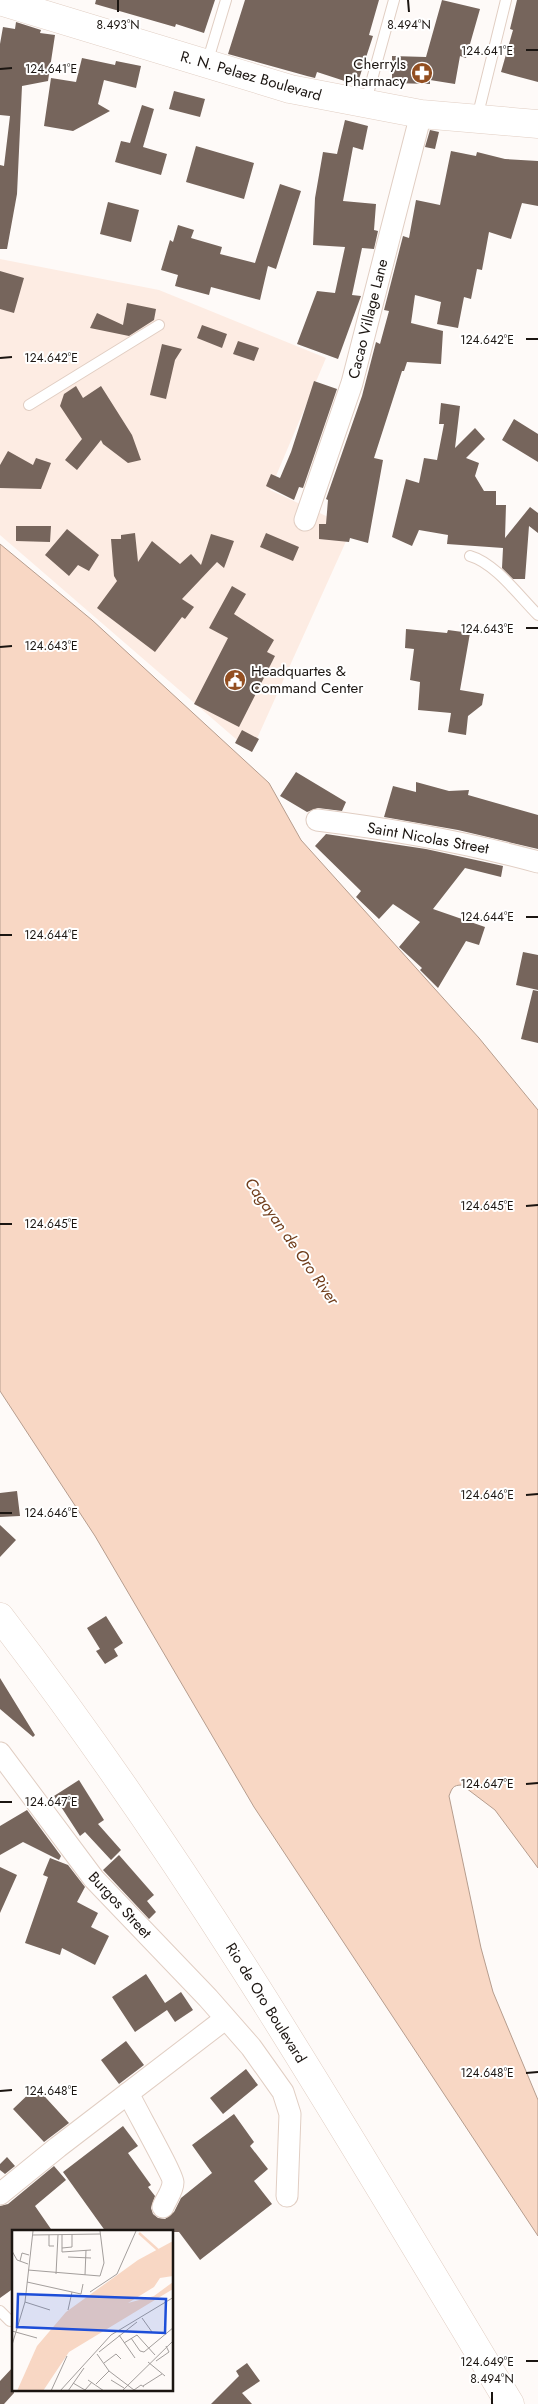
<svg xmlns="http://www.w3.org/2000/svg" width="538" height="2404" viewBox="0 0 538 2404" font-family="Jost,sans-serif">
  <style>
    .built { fill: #fdece3 }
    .water { fill: #f8d7c4; stroke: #b69d8e }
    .building { fill: #76655c }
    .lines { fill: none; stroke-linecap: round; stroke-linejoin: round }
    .service-casing { stroke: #e1cec3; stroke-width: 12 }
    .minor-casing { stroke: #e1cec3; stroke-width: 23 }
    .secondary-casing { stroke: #e1cec3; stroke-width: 29 }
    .service { stroke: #fff; stroke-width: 10 }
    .minor { stroke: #fff; stroke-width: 21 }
    .secondary { stroke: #fff; stroke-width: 28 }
    .ticks { fill: none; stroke: #1b1511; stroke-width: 2 }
    .labels { text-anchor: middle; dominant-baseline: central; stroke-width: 4; stroke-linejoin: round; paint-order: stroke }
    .poi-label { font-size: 15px; fill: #1b1511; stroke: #fff; text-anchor: end }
    .street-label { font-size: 15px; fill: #1b1511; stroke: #fff }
    .water-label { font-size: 16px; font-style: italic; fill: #703d1b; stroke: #fff }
    .inset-river { fill: none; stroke: #f8d7c4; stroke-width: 2.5 }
    .inset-road { fill: none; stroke: #a39e9c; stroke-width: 1 }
    .view { fill: #1d4ed8; fill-opacity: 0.15; stroke: #1d4ed8; stroke-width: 2.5 }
    .inset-edge { fill: none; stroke: #1b1511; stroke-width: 2.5 }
    .ticks-label { font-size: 12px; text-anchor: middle; fill: #1b1511; stroke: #fff; stroke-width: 4; stroke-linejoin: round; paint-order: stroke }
  </style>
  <rect width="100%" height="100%" fill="#fefaf8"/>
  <!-- built -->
  <path class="built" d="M 0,259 L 159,290 L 326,358 L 270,490 L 352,528 L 251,752 L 0,535 Z"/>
  <!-- water -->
  <path class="water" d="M 0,544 L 92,620 L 269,783 L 301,840 L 479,1038 L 538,1110 L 538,1868 L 495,1810 L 462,1785 C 453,1785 452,1788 449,1796 L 481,1948 L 493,1992 L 538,2100 L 538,2236 L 254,1807 L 95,1536 L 0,1391 Z"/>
  <!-- building -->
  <path class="building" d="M 96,0 L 215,0 L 204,33 L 176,24 L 175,27 L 95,4 Z
    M 245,0 L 379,0 L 369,35 L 373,36 L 357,85 L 317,72 L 315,78 L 307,76 L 228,54 Z
    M 442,0 L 480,9 L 466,58 L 460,56 L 455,84 L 430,80 L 430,84 L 392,83 L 392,56 L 426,57 Z
    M 517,0 L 538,0 L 538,82 L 501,72 L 513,30 L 510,29 Z
    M 16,22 L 41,30 L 40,33 L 55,35 L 48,81 L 22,86 L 17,194 L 7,249 L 0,249 L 0,165 L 4,166 L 10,116 L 0,115 L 0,44 L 3,27 L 15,29 Z
    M 82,58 L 115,65 L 116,61 L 141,66 L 136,88 L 104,80 L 98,104 L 110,111 L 73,131 L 44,126 L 51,78 L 76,82 Z
    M 174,91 L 205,99 L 200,117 L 169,109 Z
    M 142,105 L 154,109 L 143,147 L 167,154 L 161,175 L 115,162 L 121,141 L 130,143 Z
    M 345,120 L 368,126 L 363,150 L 353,147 L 343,201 L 376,204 L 374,230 L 378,231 L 374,249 L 362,248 L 352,295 L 361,296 L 338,359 L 297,344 L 317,291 L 335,293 L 345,247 L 313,245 L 315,198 L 323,152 L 337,154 Z
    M 430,130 L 439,132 L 435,149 L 425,147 Z
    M 196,146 L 254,163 L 244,199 L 186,182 Z
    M 451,151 L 476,156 L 477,152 L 505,159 L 538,161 L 538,206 L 522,203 L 511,239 L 489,232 L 482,270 L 477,269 L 471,299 L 464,297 L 458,328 L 437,324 L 441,302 L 415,295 L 411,323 L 443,331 L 441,364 L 407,362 L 404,371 L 402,371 L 374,458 L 383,460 L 368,543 L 350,538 L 349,542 L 319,539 L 319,524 L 326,524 L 328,500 L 326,499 L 362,396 L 376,342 L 380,344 L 389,311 L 384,310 L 403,236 L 409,238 L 416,200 L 440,205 Z
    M 280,184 L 301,191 L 276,269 L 268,266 L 260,300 L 211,287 L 209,295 L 175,286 L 178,275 L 161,270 L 170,240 L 173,242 L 178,225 L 194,230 L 191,238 L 222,247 L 220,254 L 255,263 Z
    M 108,202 L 139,210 L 131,242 L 100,234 Z
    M 0,271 L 24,278 L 14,313 L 0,309 Z
    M 127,303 L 156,309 L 154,320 L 129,336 L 90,328 L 97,313 L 123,325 Z
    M 202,325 L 227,334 L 222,348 L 197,338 Z
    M 238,341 L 259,348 L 254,361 L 233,354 Z
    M 162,344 L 182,349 L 175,360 L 166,399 L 150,395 Z
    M 314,381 L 337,389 L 303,488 L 299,487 L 294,500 L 266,486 L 271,474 L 280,478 L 291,452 Z
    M 76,386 L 83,398 L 101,386 L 132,435 L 141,460 L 128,463 L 103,444 L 101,440 L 77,470 L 65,460 L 82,439 L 60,406 L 64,394 Z
    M 441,403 L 460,406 L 455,448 L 475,428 L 485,439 L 466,458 L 479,463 L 475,476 L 484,491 L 496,491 L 496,505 L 506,505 L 505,538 L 530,507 L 538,513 L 538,533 L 529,526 L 525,579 L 513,579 L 502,568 L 503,548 L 447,544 L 448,535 L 419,530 L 412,546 L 392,537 L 406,479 L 419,483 L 424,458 L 437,460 L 444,424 L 439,424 Z
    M 514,419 L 538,434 L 538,462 L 502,440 Z
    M 8,451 L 33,465 L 36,458 L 51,463 L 41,489 L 0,488 L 0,465 Z
    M 16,526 L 51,526 L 50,542 L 16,541 Z
    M 67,529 L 99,555 L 89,571 L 78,565 L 69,576 L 45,555 Z
    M 135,533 L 138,562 L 152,541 L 180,564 L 191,554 L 201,565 L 211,534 L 234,541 L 224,568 L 217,562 L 182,599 L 194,607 L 185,619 L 182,617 L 155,652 L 97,608 L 117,581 L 114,576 L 111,539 L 121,539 L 121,535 Z
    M 266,533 L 299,547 L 293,561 L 260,547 Z
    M 232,586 L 246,594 L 234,614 L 274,640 L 267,652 L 275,656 L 239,727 L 194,704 L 228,638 L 209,628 Z
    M 406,629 L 447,633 L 448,630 L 470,633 L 460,690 L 484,694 L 482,705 L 468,716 L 466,735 L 448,732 L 451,713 L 418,710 L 420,682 L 410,680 L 414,649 L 405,648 Z
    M 242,730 L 259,739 L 252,752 L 235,743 Z
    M 296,772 L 346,802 L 342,811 L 318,808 L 307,812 L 280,796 Z
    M 416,782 L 449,791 L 469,790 L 468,795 L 538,815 L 538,849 L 458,830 L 384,817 L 393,786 L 416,792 Z
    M 326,834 L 426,849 L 503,866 L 501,877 L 465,868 L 433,909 L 485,927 L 479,945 L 466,941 L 438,988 L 420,970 L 422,968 L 399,947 L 420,922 L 393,904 L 379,919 L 356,897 L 361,891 L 315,846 Z
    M 523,952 L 538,955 L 538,990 L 516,985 Z
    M 533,990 L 538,991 L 538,1043 L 521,1039 Z
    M 17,1491 L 20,1516 L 0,1517 L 0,1493 Z
    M 0,1525 L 16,1540 L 0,1557 Z
    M 106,1616 L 123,1643 L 114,1649 L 118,1656 L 105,1664 L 96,1651 L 100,1649 L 87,1628 Z
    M 0,1678 L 35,1735 L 33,1737 L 0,1709 Z
    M 79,1780 L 104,1820 L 98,1824 L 121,1850 L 111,1860 L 85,1832 L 80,1836 L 54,1796 Z
    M 27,1810 L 61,1856 L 59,1860 L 23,1842 L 0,1855 L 0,1826 Z
    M 119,1855 L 154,1895 L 147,1901 L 156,1912 L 149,1919 L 103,1870 Z
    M 50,1858 L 68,1865 L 85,1887 L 77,1902 L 98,1913 L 91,1927 L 109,1936 L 95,1965 L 62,1948 L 60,1955 L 25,1943 L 48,1877 L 43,1875 Z
    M 0,1867 L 17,1875 L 0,1913 Z
    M 146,1974 L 165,2003 L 181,1992 L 193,2010 L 175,2022 L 167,2010 L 135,2032 L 112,1997 Z
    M 126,2041 L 144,2065 L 119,2084 L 101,2060 Z
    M 246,2069 L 258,2085 L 223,2114 L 210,2098 Z
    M 36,2087 L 69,2123 L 44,2142 L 13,2109 Z
    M 234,2114 L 254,2142 L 250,2146 L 268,2169 L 254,2181 L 272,2204 L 200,2260 L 179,2232 L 106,2232 L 63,2172 L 123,2126 L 138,2146 L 128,2153 L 151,2185 L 148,2187 L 155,2196 L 151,2208 L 153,2214 L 158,2218 L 165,2219 L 174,2212 L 181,2198 L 212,2173 L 192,2145 Z
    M 7,2157 L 15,2166 L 5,2174 L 0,2170 L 0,2164 Z
    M 54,2166 L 66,2180 L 35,2206 L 53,2232 L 14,2232 L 14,2288 L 0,2298 L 0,2206 L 8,2204 Z
    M 247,2363 L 260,2381 L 242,2393 L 252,2404 L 211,2404 L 239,2376 L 236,2371 Z
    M 14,2366 L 14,2393 L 4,2404 L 0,2404 L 0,2381 Z"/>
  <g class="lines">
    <!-- service casing -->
    <g class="service-casing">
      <path id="service" d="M 207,63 L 226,0
        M 366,101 L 394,0
        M 477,118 L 506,0
        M 29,405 L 159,325
        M 470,556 C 495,563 519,596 538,615
        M 0,2311 L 10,2321"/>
    </g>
    <!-- minor casing -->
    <g class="minor-casing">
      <path id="minor" d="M 305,520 L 352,383 L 421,114
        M 317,820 C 391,829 465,842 538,862
        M 0,1753 L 94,1879 L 208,1998 L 251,2047 L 283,2092 L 290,2114 L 287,2196
        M 128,2093 C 134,2106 173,2175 173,2182 C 173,2191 166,2199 163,2207
        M 0,2194 L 58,2147 L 225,2019"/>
    </g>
    <!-- secondary casing -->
    <g class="secondary-casing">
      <path id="secondary" d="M 0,1 L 290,89 L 421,114 L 538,124
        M 0,1617 C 191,1865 349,2136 510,2404"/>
    </g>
    <!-- service -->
    <use href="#service" class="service"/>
    <!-- minor -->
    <use href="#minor" class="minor"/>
    <!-- secondary -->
    <use href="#secondary" class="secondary"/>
  </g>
  <!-- ticks -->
  <path class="ticks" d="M 118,0 L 118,12M 408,0 L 409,12M 526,50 L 538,50M 0,69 L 12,68M 526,339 L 538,339M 0,358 L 12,357M 526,628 L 538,628M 0,647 L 12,646M 526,917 L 538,917M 0,935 L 12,935M 526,1206 L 538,1205M 0,1224 L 12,1224M 526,1495 L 538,1494M 0,1513 L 12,1513M 526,1784 L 538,1783M 0,1802 L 12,1802M 526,2073 L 538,2072M 0,2091 L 12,2090M 526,2361 L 538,2361M 492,2392 L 492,2404"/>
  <!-- icons -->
  <defs>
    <g id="pharmacy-disc" transform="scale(1.125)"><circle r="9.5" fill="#934f21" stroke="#fff"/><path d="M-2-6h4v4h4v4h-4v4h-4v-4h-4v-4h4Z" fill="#fff"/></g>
    <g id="civic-disc" transform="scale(1.125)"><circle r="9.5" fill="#934f21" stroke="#fff"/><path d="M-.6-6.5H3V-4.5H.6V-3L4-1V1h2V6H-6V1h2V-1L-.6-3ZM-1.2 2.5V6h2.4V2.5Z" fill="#fff"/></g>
  </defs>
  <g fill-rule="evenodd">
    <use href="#pharmacy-disc" x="422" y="73"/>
    <use href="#civic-disc" x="235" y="680"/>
  </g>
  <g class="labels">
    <!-- poi labels -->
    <g class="poi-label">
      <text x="406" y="64">Cherryls<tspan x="406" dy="17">Pharmacy</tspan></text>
      <text x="251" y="671" text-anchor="start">Headquartes &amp;<tspan x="251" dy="17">Command Center</tspan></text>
    </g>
    <!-- street labels -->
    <g class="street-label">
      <text transform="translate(251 76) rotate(16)">R. N. Pelaez Boulevard</text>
      <text transform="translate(368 319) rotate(-76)">Cacao Village Lane</text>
      <text transform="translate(428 838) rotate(10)">Saint Nicolas Street</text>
      <text transform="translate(120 1905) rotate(47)">Burgos Street</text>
      <text transform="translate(266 2003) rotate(58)">Rio de Oro Boulevard</text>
    </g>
    <!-- water labels -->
    <g class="water-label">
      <text transform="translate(292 1241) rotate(55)">Cagayan de Oro River</text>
    </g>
  </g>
  <!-- overview -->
  <g transform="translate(12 2230)">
    <rect width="161" height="161" fill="#fefaf8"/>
    <path d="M 161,11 L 161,46 L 148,48 L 142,57 L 116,73 L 142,66 L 161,52 L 161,59 L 57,122 L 31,161 L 5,161 L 25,116 L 54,82 L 126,30 Z" fill="#f8d7c4"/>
    <path class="inset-river" d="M 127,3 L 146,20"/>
    <path class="inset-road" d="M 50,4 L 50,22 L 79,20M 21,5 L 88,4M 37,5 L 37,16 L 42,16M 50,18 L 60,17 L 60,4M 0,21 L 5,30 L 16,34M 56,27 L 79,28M 8,31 L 10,23 L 17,25M 16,40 L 88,46 L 92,33 L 88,1M 44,44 L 46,5M 73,45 L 74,20M 15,52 L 69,64 L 71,54M 78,62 L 105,44 L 124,1M 13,72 L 38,80M 56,80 L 60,62M 130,88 L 140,102M 0,101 L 25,108M 107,105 L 123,128M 119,108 L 128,121 L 132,122 L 162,97M 112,113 L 125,105 L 143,125M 0,115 L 13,72 L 21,1M 87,122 L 125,92M 85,124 L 97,141 L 122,160 L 129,155 L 132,157M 144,131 L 157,122 L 154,116M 136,132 L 153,146M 92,133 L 104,124 L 109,129M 76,150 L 92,161M 99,150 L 112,158M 61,153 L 73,160 L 80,152M 84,154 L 97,141M 131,156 L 150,144M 39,161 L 55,126M 48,161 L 99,105 L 162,67M 56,161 L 72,138M 110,161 L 162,110"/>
    <path class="view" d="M 6,64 L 154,69 L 153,103 L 5,97 Z"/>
    <rect width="161" height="161" class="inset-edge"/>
  </g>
  <g class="ticks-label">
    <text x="118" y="29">8.493°N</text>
    <text x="409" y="29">8.494°N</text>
    <text x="487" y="55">124.641°E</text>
    <text x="51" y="73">124.641°E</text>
    <text x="487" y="344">124.642°E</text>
    <text x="51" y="362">124.642°E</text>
    <text x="487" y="633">124.643°E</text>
    <text x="51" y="650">124.643°E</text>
    <text x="487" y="921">124.644°E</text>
    <text x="51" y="939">124.644°E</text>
    <text x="487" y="1210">124.645°E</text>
    <text x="51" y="1228">124.645°E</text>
    <text x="487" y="1499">124.646°E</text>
    <text x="51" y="1517">124.646°E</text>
    <text x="487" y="1788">124.647°E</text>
    <text x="51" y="1806">124.647°E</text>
    <text x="487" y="2077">124.648°E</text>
    <text x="51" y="2095">124.648°E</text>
    <text x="487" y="2366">124.649°E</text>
    <text x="492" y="2383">8.494°N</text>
  </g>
</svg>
